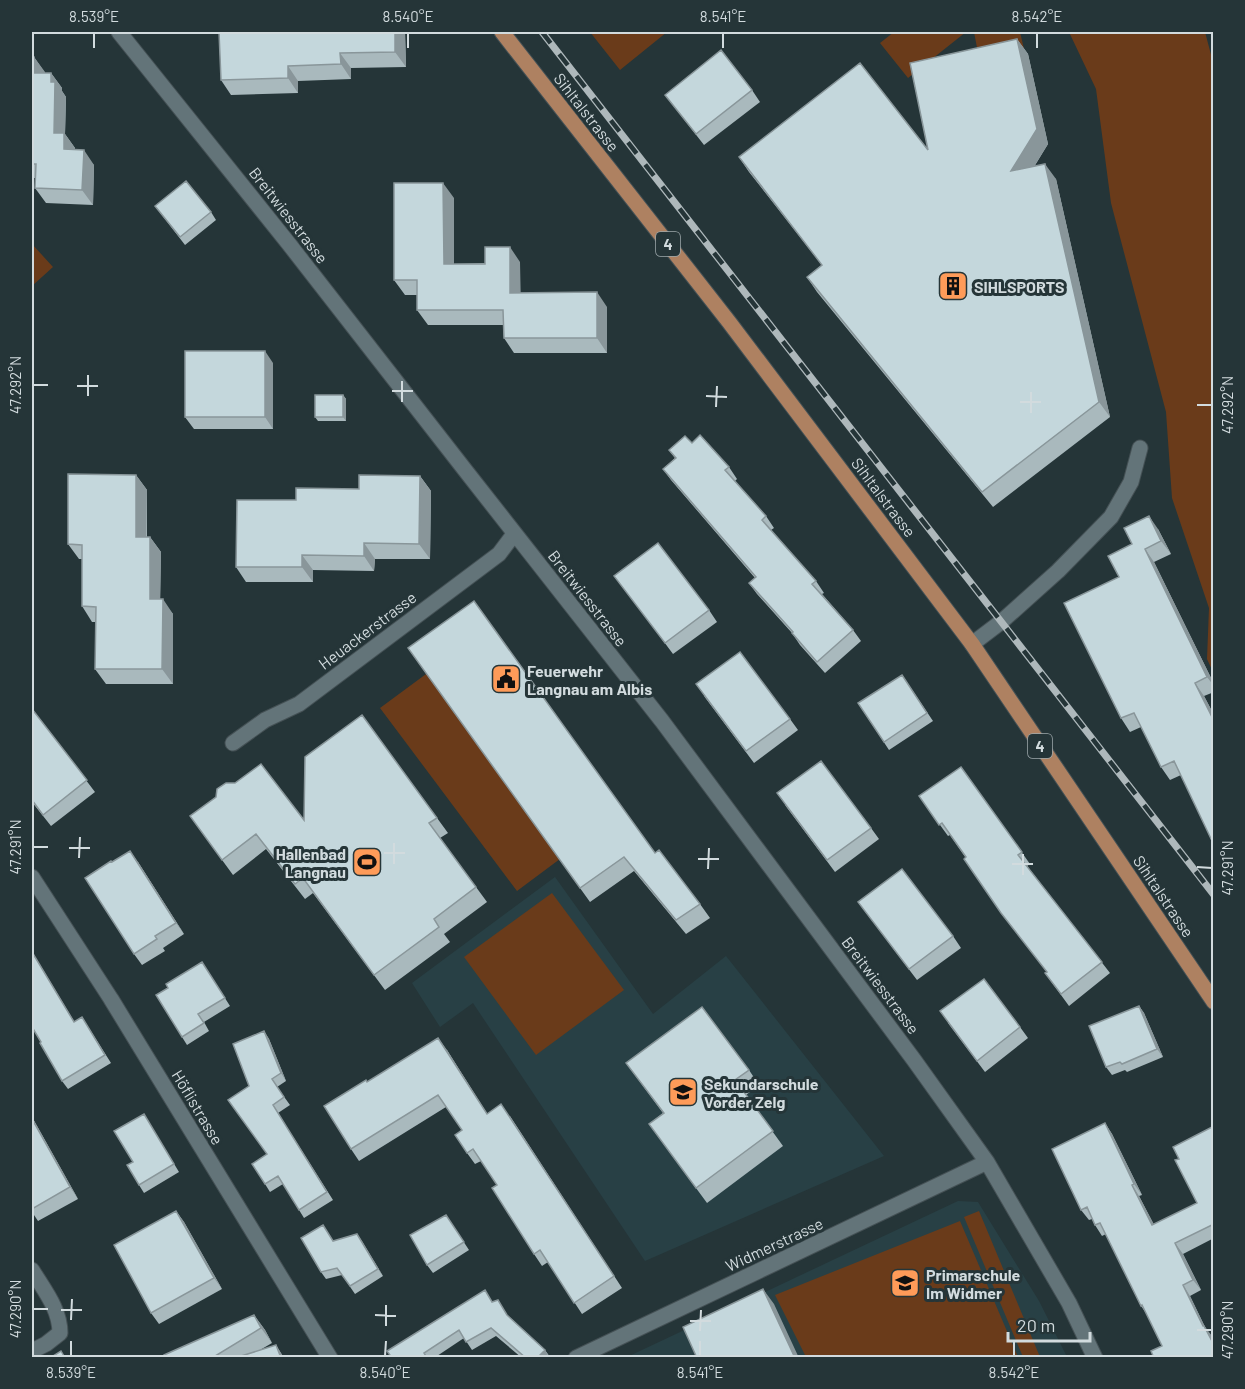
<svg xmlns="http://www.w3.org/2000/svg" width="1245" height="1389" viewBox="0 0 1245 1389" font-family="Barlow,sans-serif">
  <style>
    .built { fill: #284045 }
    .green { fill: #6a3b1a }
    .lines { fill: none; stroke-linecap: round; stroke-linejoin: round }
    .street-casing { stroke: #455155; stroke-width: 17 }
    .primary-casing { stroke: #455155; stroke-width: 17 }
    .street { stroke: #637479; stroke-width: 15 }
    .primary { stroke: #ae8161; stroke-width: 15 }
    .rail-casing { stroke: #aeb8bb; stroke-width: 7 }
    .rail { stroke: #253538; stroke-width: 4.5; stroke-dasharray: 14; stroke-linecap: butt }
    .wall { fill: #a9b9bd }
    .shaded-wall { fill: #89969a }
    .building { fill: #c4d7dc; stroke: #89969a; stroke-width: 1.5 }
    .ticks { fill: none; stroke: #d2dbde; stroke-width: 2 }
    .labels { text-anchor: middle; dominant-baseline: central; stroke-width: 6; stroke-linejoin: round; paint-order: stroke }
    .shield { fill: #253538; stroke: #9ea9ac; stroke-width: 1.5 }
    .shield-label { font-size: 15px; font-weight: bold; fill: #d2dbde }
    .street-label { font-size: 16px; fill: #d2dbde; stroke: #253538 }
    .poi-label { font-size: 16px; font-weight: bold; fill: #d2dbde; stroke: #253538; text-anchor: start }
    .neatline { fill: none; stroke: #d2dbde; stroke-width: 2 }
    .ticks-label { font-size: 15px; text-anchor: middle; fill: #d2dbde }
  </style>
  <rect width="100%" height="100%" fill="#253538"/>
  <!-- built -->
  <path class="built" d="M 555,877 L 653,1014 L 726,956 L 884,1156 L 645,1261 L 473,1003 L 440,1027 L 412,983 Z
    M 958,1201 L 978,1202 L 1039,1301 L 1067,1357 L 625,1358 Z"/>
  <!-- green -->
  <path class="green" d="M 590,32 L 667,32 L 620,70 Z
    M 894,32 L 966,32 L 908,78 L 880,43 Z
    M 974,32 L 1020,32 L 1024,49 L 979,58 Z
    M 1069,32 L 1205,32 L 1213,62 L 1213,672 L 1207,659 L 1209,608 L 1172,498 L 1166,412 L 1111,203 L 1096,89 Z
    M 32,244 L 53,267 L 32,286 Z
    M 479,635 L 615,818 L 517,891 L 380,708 Z
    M 552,893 L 624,990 L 536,1055 L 464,957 Z
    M 979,1211 L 1040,1357 L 1023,1357 L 964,1217 Z
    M 960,1221 L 1018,1357 L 806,1357 L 775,1295 Z"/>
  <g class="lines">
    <!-- street casing -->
    <g class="street-casing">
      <path id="street" d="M 119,32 L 289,244 L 465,470 L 662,721 L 914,1060 L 987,1162 L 1069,1303 L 1095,1358
        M 972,644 L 1001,622 L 1058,571 L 1111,517 L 1131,482 L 1140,448
        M 233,743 L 265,720 L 299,704 L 499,554 L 514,534
        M 32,877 L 111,999 L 330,1358
        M 32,1270 C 44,1290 60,1309 60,1333 L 46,1344 L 32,1351
        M 576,1358 L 987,1162"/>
    </g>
    <!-- primary casing -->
    <g class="primary-casing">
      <path id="primary" d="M 502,32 L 729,322 L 972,644 L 1214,1002"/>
    </g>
    <!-- street -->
    <use href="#street" class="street"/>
    <!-- primary -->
    <use href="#primary" class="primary"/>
    <!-- rail casing -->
    <g class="rail-casing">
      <path id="rail" d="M 542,32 L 1214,895"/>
    </g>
    <!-- rail -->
    <use href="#rail" class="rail"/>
  </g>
  <!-- wall -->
  <path class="wall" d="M 32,32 L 34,32 L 34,57 L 45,73 L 51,73 L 62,88 L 62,91 L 66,97 L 65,134 L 75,148 L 75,149 L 94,165 L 93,205 L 46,203 L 35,188 L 35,178 L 32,178 Z
    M 405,32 L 406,67 L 351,68 L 351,79 L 298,81 L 298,93 L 231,95 L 221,80 Z
    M 1017,39 L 1028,54 L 1048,144 L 1034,167 L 1056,179 L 1110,417 L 993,507 L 817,292 L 807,277 L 822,265 L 749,172 L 739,157 L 928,150 Z
    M 752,90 L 760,102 L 704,145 L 665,95 Z
    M 454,198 L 454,264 L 520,262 L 520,293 L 607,307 L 607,353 L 514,353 L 504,338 L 503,325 L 428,325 L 417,310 L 417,295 L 405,295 L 394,280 Z
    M 155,206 L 211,212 L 216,220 L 185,245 Z
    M 273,363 L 273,429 L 194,429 L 185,417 Z
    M 343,395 L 346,399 L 346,421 L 318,421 L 315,417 Z
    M 692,443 L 729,467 L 737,479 L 735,481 L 766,516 L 774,528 L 771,530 L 816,581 L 824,593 L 822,594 L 853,630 L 861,641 L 825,673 L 800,645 L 792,633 L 757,594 L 749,583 L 755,578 L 671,480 L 663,469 L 675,458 L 669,450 Z
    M 136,475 L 147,490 L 147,537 L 150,537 L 161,552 L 160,599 L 173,614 L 173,684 L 106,684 L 95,669 L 96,622 L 92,622 L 82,606 L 82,559 L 79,559 L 68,544 Z
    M 420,476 L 431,491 L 430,559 L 375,559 L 374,571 L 313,570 L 313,582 L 246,582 L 236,567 L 296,500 L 359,489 Z
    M 1158,529 L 1171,554 L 1154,562 L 1214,684 L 1214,692 L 1204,696 L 1214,715 L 1214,845 L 1181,775 L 1170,780 L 1161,767 L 1141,727 L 1130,732 L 1121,718 L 1119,577 Z
    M 623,587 L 709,610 L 717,622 L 673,654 Z
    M 408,648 L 655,853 L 700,904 L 710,918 L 686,934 L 634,871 L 590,902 Z
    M 902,675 L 933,721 L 889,750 L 858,703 Z
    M 704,696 L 790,719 L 798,730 L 754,763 Z
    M 32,709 L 95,792 L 51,826 L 32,802 Z
    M 362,715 L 448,833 L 440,838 L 487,902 L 444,934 L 450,942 L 385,990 L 313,893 L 305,899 L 266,849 L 233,875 L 190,816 L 304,820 Z
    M 961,767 L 1030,864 L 1027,866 L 1110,973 L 1069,1006 L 1045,973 L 1047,972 L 1001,913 L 966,858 L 950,835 L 948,836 L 919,796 Z
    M 785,805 L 871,828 L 879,839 L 835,872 Z
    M 112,862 L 138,862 L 184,934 L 163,948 L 165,951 L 142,965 L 134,954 Z
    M 858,902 L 953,936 L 961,948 L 917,980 Z
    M 202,962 L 230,1006 L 204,1022 L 209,1031 L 187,1045 L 182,1037 L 168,988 Z
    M 1139,1006 L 1144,1013 L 1163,1057 L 1127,1072 L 1125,1070 L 1112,1075 L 1106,1067 Z
    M 82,1017 L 111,1063 L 68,1089 L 62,1081 L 41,1042 Z
    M 948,1023 L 1020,1027 L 1028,1038 L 985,1072 Z
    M 264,1031 L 269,1039 L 286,1081 L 277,1087 L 290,1105 L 278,1113 L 333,1200 L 304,1218 L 283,1184 L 270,1192 L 265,1184 L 267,1154 L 249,1086 Z
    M 447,1050 L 487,1114 L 510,1116 L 622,1288 L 582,1314 L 548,1262 L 542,1266 L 534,1254 L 497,1185 L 481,1161 L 475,1164 L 467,1153 L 462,1130 L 446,1107 L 359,1161 L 351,1149 L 368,1082 Z
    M 626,1063 L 749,1070 L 759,1085 L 746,1095 L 783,1146 L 707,1203 L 649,1124 L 663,1113 Z
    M 144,1114 L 179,1172 L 144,1193 L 139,1185 L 133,1162 Z
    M 32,1117 L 78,1199 L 38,1221 L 32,1212 Z
    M 1105,1123 L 1112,1134 L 1142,1195 L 1139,1196 L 1154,1225 L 1197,1203 L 1179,1159 L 1214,1126 L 1214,1238 L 1183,1254 L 1201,1290 L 1190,1296 L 1205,1327 L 1214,1340 L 1214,1358 L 1162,1346 L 1146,1313 L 1141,1306 L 1106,1234 L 1102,1236 L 1095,1225 L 1092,1219 L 1089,1220 L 1081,1210 Z
    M 176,1211 L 184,1222 L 222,1289 L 159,1324 L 151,1313 Z
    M 446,1215 L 469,1250 L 433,1273 L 427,1265 Z
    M 357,1234 L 383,1276 L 355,1294 L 342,1275 L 326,1279 L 321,1272 L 334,1241 Z
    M 493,1302 L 545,1350 L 550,1357 L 522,1358 L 496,1336 L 472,1350 L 464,1338 L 434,1358 L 392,1358 Z
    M 254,1315 L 265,1330 L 272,1343 L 260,1350 L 276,1345 L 284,1358 L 165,1358 Z"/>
  <!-- shaded-wall -->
  <path class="shaded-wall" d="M 32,32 L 34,32 L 33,72 L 32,69 Z
    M 395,32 L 405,32 L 406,67 L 395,52 Z
    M 1017,39 L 1028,54 L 1048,144 L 1022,186 L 1011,171 Z
    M 340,53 L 351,68 L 351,79 L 341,64 Z
    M 34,57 L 45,72 L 45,88 L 34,73 Z
    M 288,66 L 298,81 L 298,93 L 288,78 Z
    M 51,73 L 62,88 L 62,91 L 66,97 L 65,134 L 75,148 L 75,164 L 54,133 Z
    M 84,150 L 94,165 L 93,205 L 82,190 Z
    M 1045,164 L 1056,179 L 1110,417 L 1099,402 Z
    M 443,183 L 454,198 L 454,279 L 444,264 Z
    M 510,247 L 520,262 L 521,308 L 510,293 Z
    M 597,292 L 607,307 L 607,353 L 597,338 Z
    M 265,351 L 273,363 L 273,429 L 265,417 Z
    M 343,395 L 346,399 L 346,421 L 343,417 Z
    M 136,475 L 147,490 L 146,552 L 136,537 Z
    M 420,476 L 431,491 L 430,559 L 419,544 Z
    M 1149,516 L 1158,529 L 1171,554 L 1161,541 Z
    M 150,537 L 161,552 L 160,614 L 150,599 Z
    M 364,543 L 375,559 L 374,571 L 364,556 Z
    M 1145,549 L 1154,562 L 1214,684 L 1214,686 L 1207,677 Z
    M 302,555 L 313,570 L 313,582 L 302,567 Z
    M 163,599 L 173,614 L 173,684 L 162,669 Z
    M 1195,683 L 1204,696 L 1214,715 L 1214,721 Z
    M 130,851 L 138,862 L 184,934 L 176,923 Z
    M 32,951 L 80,1031 L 74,1022 Z
    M 1139,1006 L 1144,1013 L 1163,1057 L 1157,1049 Z
    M 264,1031 L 269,1039 L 286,1081 L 281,1073 Z
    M 438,1038 L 447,1050 L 495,1126 L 487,1114 Z
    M 32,1117 L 78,1199 L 70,1187 L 32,1119 Z
    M 1105,1123 L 1112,1134 L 1142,1195 L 1134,1184 Z
    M 1132,1185 L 1139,1196 L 1160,1236 L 1152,1225 Z
    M 176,1211 L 184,1222 L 222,1289 L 214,1278 Z
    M 357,1234 L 362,1241 L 383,1276 L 378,1269 Z
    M 1175,1243 L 1183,1254 L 1201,1290 L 1193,1280 Z
    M 1183,1285 L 1190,1296 L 1205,1327 L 1212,1336 L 1214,1340 L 1214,1345 L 1203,1326 Z
    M 763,1289 L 774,1304 L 799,1358 L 795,1358 Z
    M 254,1315 L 265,1330 L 272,1343 L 261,1328 Z
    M 276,1345 L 284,1358 L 281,1358 Z
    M 545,1350 L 550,1358 L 537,1358 Z"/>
  <!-- building -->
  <path class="building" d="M 219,32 L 395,32 L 395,52 L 340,53 L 341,64 L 288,66 L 288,78 L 221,80 Z
    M 1017,39 L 1037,129 L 1011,171 L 1045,164 L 1099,402 L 982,492 L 807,277 L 822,265 L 739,157 L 860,63 L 928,150 L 910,63 Z
    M 721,50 L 752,90 L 696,134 L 665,95 Z
    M 32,57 L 34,57 L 34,73 L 51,73 L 51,82 L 55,82 L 54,133 L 64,133 L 64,149 L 84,150 L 82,190 L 35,188 L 36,164 L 32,164 Z
    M 186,181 L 211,212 L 180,237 L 155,206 Z
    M 394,183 L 443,183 L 444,264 L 485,264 L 485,247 L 510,247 L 510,293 L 597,292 L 597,338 L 504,338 L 503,310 L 417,310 L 417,280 L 394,280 Z
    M 185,351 L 265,351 L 265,417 L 185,417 Z
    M 315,395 L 343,395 L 343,417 L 315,417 Z
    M 700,435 L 729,467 L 725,470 L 766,516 L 762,520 L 816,581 L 812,584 L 853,630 L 817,662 L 792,633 L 793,632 L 749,583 L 756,577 L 663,469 L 676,458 L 669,450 L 685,436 L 692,443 Z
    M 68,474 L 136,475 L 136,537 L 150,537 L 150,599 L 163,599 L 162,669 L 95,669 L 96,607 L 82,606 L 82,545 L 68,544 Z
    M 359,475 L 420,476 L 419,544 L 364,543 L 364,556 L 302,555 L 302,567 L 236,567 L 237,500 L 296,500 L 296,488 L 359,489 Z
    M 1149,516 L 1161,541 L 1145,549 L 1207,677 L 1195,683 L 1214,721 L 1214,845 L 1174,761 L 1161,767 L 1134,713 L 1121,718 L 1064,603 L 1119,577 L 1108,556 L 1132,544 L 1124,528 Z
    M 658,543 L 709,610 L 665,643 L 614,576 Z
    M 474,601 L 655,853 L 659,850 L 700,904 L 676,920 L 624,857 L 580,888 L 408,648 Z
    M 740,652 L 790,719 L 746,751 L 696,684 Z
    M 902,675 L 927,713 L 884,742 L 858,703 Z
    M 32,709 L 87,780 L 43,815 L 32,800 Z
    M 362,715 L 437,818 L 429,823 L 476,887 L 434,919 L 439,927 L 374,975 L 303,878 L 295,884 L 256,834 L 222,860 L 190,816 L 216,797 L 217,789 L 226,783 L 235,783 L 261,764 L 304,820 L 305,757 Z
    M 821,761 L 871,828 L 827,860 L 777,793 Z
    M 961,767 L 1022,852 L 1018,855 L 1102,962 L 1061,994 L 1045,973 L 1047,972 L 1001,913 L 964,859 L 966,857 L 942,823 L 939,825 L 919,796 Z
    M 130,851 L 176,923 L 155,936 L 157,939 L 134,954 L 85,878 L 111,861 L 112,862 Z
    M 902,869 L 953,936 L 909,969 L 858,902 Z
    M 32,952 L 74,1022 L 82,1017 L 105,1055 L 62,1081 L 40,1043 L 41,1042 L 32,1027 Z
    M 202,962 L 225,998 L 198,1014 L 204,1023 L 182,1037 L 156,995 L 168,988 L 166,984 Z
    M 984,979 L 1020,1027 L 977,1061 L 940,1011 Z
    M 1139,1006 L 1157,1049 L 1122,1064 L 1120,1062 L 1106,1067 L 1089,1026 Z
    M 702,1007 L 749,1070 L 735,1080 L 773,1131 L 696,1188 L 649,1124 L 664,1113 L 626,1063 Z
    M 264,1031 L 281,1073 L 272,1079 L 284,1097 L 273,1105 L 327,1192 L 299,1210 L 278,1176 L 265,1184 L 252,1164 L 267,1154 L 228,1100 L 249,1086 L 233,1044 Z
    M 438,1038 L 487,1114 L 501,1104 L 614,1276 L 574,1303 L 540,1250 L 534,1254 L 492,1188 L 497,1185 L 473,1149 L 467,1153 L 455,1135 L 462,1130 L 438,1095 L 351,1149 L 324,1106 L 366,1080 L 367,1082 Z
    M 144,1114 L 174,1164 L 139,1185 L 127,1165 L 133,1162 L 114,1131 Z
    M 32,1119 L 70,1187 L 32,1209 Z
    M 1105,1123 L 1134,1184 L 1132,1185 L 1152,1225 L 1197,1203 L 1175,1160 L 1179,1159 L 1173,1147 L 1214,1126 L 1214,1224 L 1175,1243 L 1193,1280 L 1183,1285 L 1203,1326 L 1204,1326 L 1214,1345 L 1214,1358 L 1154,1358 L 1151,1351 L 1162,1346 L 1142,1305 L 1141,1306 L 1100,1223 L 1095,1225 L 1087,1207 L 1081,1210 L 1052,1149 Z
    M 176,1211 L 214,1278 L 151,1313 L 114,1245 Z
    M 446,1215 L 464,1242 L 427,1265 L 410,1235 Z
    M 323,1225 L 333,1241 L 357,1234 L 378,1269 L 350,1286 L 337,1268 L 321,1272 L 301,1238 Z
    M 763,1289 L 795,1358 L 697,1358 L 683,1327 Z
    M 485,1290 L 492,1302 L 498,1300 L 507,1315 L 545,1350 L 537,1358 L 526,1358 L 491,1328 L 466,1342 L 459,1330 L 424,1353 L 427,1358 L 392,1358 L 387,1351 Z
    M 254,1315 L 261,1328 L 212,1358 L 165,1358 L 164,1355 Z
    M 276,1345 L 281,1358 L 235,1358 Z
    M 61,1351 L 65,1358 L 50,1358 Z"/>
  <!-- ticks -->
  <path class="ticks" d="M 94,48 L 94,33M 408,48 L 408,33M 723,48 L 723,33M 1037,48 L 1037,33M 33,385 L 48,385M 77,386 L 98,386M 392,391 L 413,391M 88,396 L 88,375M 706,396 L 727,397M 402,402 L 402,381M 1020,402 L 1041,402M 1197,405 L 1212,405M 716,407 L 717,386M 1031,413 L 1031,392M 33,847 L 48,847M 69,848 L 90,848M 384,853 L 405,853M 79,858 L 80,837M 698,859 L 719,859M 394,864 L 394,843M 1012,864 L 1033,864M 1197,867 L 1212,868M 708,869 L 709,848M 1023,875 L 1023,854M 33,1309 L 48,1309M 61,1310 L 82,1310M 375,1315 L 396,1316M 71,1320 L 72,1299M 690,1321 L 711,1321M 386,1326 L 386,1305M 1197,1330 L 1212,1330M 700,1331 L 701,1310M 71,1356 L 71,1341M 385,1356 L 386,1341M 700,1356 L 700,1341M 1014,1356 L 1014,1341"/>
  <!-- icons -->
  <defs>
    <g id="building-square" transform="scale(1.5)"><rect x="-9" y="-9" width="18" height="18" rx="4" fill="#fe9b59" stroke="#253538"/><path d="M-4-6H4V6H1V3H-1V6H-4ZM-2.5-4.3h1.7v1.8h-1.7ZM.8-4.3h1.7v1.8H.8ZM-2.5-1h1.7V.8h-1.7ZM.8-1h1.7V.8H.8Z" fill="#111"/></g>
    <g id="civic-square" transform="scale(1.5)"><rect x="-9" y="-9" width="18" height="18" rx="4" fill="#fe9b59" stroke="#253538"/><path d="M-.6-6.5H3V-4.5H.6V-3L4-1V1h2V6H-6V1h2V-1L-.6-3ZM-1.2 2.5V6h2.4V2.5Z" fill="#111"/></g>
    <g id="stadium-square" transform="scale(1.5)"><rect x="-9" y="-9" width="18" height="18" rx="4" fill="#fe9b59" stroke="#253538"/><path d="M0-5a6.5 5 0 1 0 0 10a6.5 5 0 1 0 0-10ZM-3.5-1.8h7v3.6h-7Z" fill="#111"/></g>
    <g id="school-square" transform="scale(1.5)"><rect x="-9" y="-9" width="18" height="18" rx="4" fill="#fe9b59" stroke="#253538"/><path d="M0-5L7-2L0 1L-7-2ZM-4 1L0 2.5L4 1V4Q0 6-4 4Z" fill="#111"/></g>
  </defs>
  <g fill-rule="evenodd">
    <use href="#building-square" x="953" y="286"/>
    <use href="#civic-square" x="506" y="679"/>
    <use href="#stadium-square" x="367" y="862"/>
    <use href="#school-square" x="683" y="1092"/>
    <use href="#school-square" x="905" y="1283"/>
  </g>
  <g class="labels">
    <!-- shield labels -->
    <g class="shield">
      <rect x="656" y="232" width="24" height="24" rx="4.5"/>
      <rect x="1028" y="734" width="24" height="24" rx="4.5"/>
    </g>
    <g class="shield-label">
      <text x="668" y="244">4</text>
      <text x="1040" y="746">4</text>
    </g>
    <!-- street labels -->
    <g class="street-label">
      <text transform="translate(587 112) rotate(52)">Sihltalstrasse</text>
      <text transform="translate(289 215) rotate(52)">Breitwiesstrasse</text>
      <text transform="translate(884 497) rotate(53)">Sihltalstrasse</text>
      <text transform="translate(588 598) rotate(52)">Breitwiesstrasse</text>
      <text transform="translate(367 630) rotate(-37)">Heuackerstrasse</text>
      <text transform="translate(1164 896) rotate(56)">Sihltalstrasse</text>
      <text transform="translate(881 985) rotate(53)">Breitwiesstrasse</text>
      <text transform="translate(198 1107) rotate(59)">Höflistrasse</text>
      <text transform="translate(774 1244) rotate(-25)">Widmerstrasse</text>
    </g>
    <!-- poi labels -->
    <g class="poi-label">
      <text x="974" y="286">SIHLSPORTS</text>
      <text x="527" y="670">Feuerwehr<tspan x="527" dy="18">Langnau am Albis</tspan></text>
      <text x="346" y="853" text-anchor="end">Hallenbad<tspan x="346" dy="18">Langnau</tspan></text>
      <text x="704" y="1083">Sekundarschule<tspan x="704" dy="18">Vorder Zelg</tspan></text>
      <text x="926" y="1274">Primarschule<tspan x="926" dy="18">Im Widmer</tspan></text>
    </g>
  </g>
  <!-- border -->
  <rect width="1245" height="1389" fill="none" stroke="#253538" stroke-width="66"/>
  <!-- scale -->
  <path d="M1008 1332v9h82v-9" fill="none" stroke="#d2dbde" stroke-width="3"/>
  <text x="1017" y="1332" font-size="18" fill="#d2dbde" stroke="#253538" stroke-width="4.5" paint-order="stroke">20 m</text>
  <rect x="33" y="33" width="1179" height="1323" class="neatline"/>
  <g class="ticks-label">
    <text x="94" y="22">8.539°E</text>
    <text x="408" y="22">8.540°E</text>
    <text x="723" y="22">8.541°E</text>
    <text x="1037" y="22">8.542°E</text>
    <text transform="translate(16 385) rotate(-90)" y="5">47.292°N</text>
    <text transform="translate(1228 405) rotate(-90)" y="5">47.292°N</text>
    <text transform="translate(16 847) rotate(-90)" y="5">47.291°N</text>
    <text transform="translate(1228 868) rotate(-90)" y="5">47.291°N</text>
    <text transform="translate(16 1309) rotate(-90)" y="5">47.290°N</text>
    <text transform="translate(1228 1330) rotate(-90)" y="5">47.290°N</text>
    <text x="71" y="1378">8.539°E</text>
    <text x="385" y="1378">8.540°E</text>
    <text x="700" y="1378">8.541°E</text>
    <text x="1014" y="1378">8.542°E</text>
  </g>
</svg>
